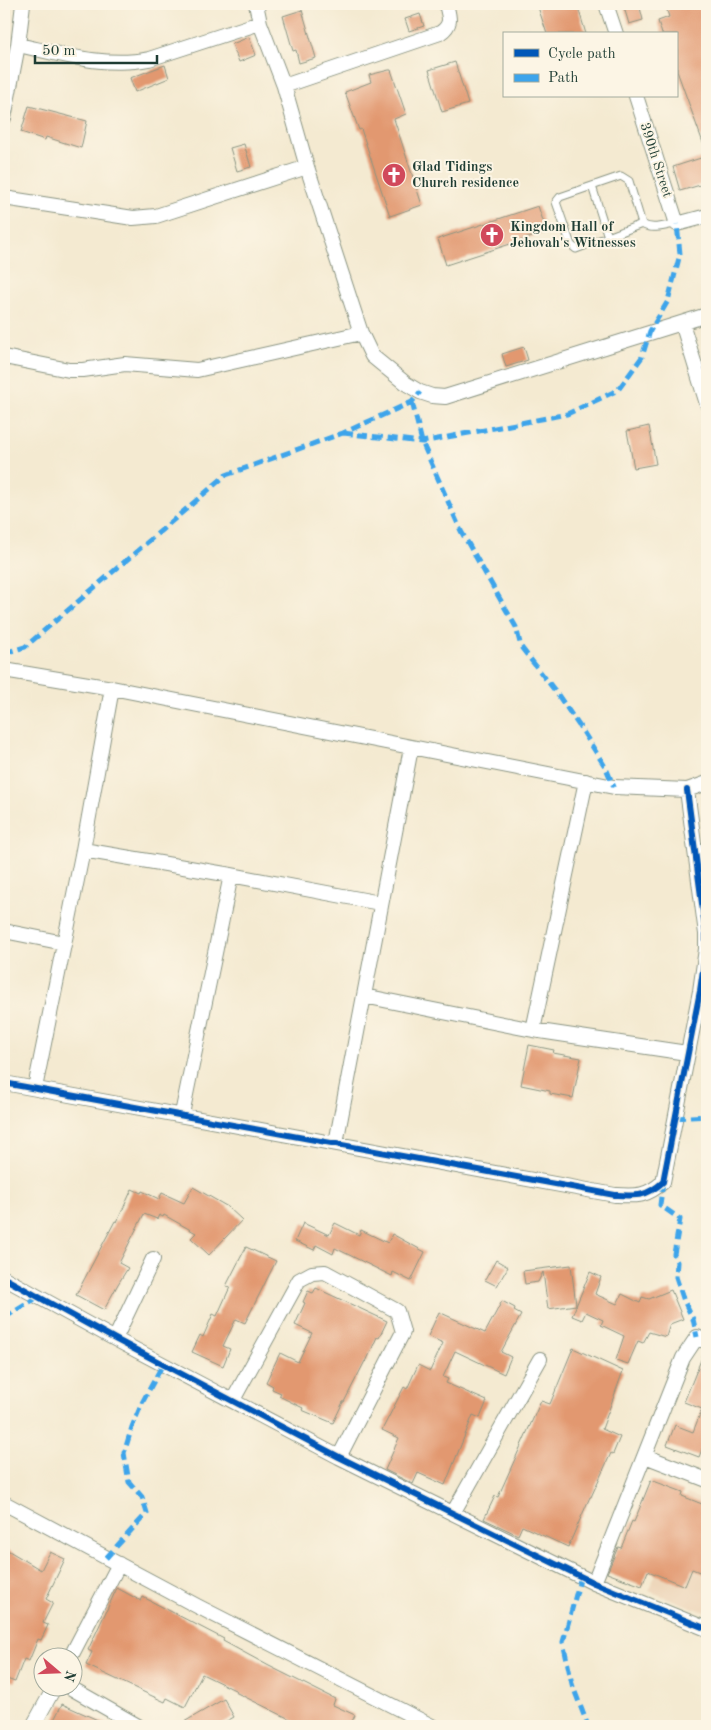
<svg xmlns="http://www.w3.org/2000/svg" width="711" height="1730" viewBox="0 0 711 1730" font-family="'Old Standard TT',serif">
  <style>
    .built { fill: #eed7bb }
    .building { fill: #e2986f }
    .lines { fill: none; stroke-linecap: round; stroke-linejoin: round }
    .lane-casing { stroke: #8a9482; stroke-width: 9 }
    .street-casing { stroke: #8a9482; stroke-width: 16 }
    .lane { stroke: #fff; stroke-width: 7 }
    .street { stroke: #fff; stroke-width: 14 }
    .quiet { stroke: #3da4eb; stroke-width: 5; stroke-dasharray: 10 5; stroke-linecap: butt }
    .cycleway-casing { stroke: #fcf5e5; stroke-width: 9 }
    .cycleway { stroke: #0057b8; stroke-width: 6 }
    .labels { text-anchor: middle; dominant-baseline: central; stroke-width: 4; stroke-linejoin: round; paint-order: stroke }
    .street-label { font-size: 14px; fill: #1f3d34; stroke: #fcf5e5 }
    .poi-label { font-size: 14px; font-weight: bold; fill: #1f3d34; stroke: #fcf5e5; text-anchor: start }
  </style>
  <rect width="100%" height="100%" fill="#fcf5e5"/>
  <filter id="ink" filterUnits="userSpaceOnUse"><feTurbulence type="fractalNoise" baseFrequency=".02" numOctaves="2"/><feDisplacementMap in="SourceGraphic" scale="10" xChannelSelector="R" yChannelSelector="G"/><feConvolveMatrix kernelMatrix="1 2 1 2 8 2 1 2 1" color-interpolation-filters="sRGB"/></filter>
  <filter id="wash" filterUnits="userSpaceOnUse"><feTurbulence type="fractalNoise" baseFrequency=".0096" numOctaves="4" result="noise"/><feDisplacementMap in="SourceGraphic" scale="20" xChannelSelector="R" yChannelSelector="G"/><feGaussianBlur stdDeviation="1.12" result="paint"/><feColorMatrix in="noise" values="0 0 0 0 0 0 0 0 0 0 0 0 0 0 0 0 0 1.4 0 .05"/><feComposite in="paint" operator="in"/></filter>
  <g filter="url(#wash)">
    <rect width="100%" height="100%" fill="#f4ead1"/>
    <!-- built -->
    <path class="built" d="M 687,1494 L 707,1502 L 707,1613 L 649,1591 Z"/>
    <g id="blocks">
      <!-- building -->
      <path class="building" d="M 537,4 L 577,4 L 586,34 L 547,34 Z
        M 623,4 L 639,4 L 643,20 L 629,24 Z
        M 665,4 L 707,4 L 707,151 L 706,151 L 677,71 L 677,34 L 662,34 L 658,21 L 669,17 Z
        M 302,10 L 316,58 L 299,63 L 296,50 L 293,51 L 283,16 Z
        M 420,14 L 424,26 L 409,31 L 405,19 Z
        M 249,37 L 256,55 L 239,62 L 232,44 Z
        M 455,62 L 468,104 L 442,112 L 429,70 Z
        M 165,65 L 169,78 L 135,92 L 130,78 Z
        M 389,70 L 391,70 L 406,114 L 394,119 L 422,205 L 390,216 L 361,129 L 359,130 L 345,92 L 371,82 L 369,75 Z
        M 29,106 L 87,121 L 81,148 L 46,137 L 45,140 L 21,132 Z
        M 244,144 L 251,167 L 237,171 L 230,148 Z
        M 707,156 L 707,183 L 680,191 L 673,167 Z
        M 538,206 L 547,232 L 446,265 L 438,239 Z
        M 524,347 L 528,360 L 506,367 L 502,354 Z
        M 649,426 L 656,464 L 634,468 L 627,431 Z
        M 529,1045 L 554,1050 L 553,1053 L 581,1058 L 573,1098 L 550,1094 L 550,1091 L 521,1085 Z
        M 193,1187 L 228,1207 L 242,1220 L 209,1255 L 191,1238 L 196,1233 L 164,1215 L 163,1217 L 159,1215 L 157,1219 L 144,1214 L 119,1263 L 128,1268 L 118,1284 L 104,1310 L 76,1295 L 115,1221 L 117,1222 L 132,1189 L 141,1193 L 142,1191 L 159,1199 L 162,1193 L 184,1203 Z
        M 303,1223 L 329,1235 L 335,1223 L 359,1235 L 361,1230 L 388,1243 L 392,1234 L 425,1252 L 411,1281 L 393,1272 L 392,1276 L 335,1248 L 333,1254 L 316,1245 L 314,1250 L 295,1241 Z
        M 246,1247 L 276,1261 L 245,1323 L 236,1319 L 223,1346 L 230,1349 L 223,1366 L 192,1352 L 200,1335 L 203,1337 L 213,1314 L 217,1316 L 230,1287 L 226,1286 Z
        M 496,1260 L 508,1267 L 497,1286 L 485,1280 Z
        M 571,1265 L 576,1305 L 548,1309 L 543,1272 L 538,1282 L 525,1284 L 523,1271 Z
        M 590,1272 L 601,1277 L 595,1294 L 617,1304 L 622,1294 L 640,1303 L 642,1297 L 649,1299 L 671,1290 L 683,1319 L 670,1324 L 666,1337 L 649,1332 L 643,1343 L 638,1341 L 628,1364 L 616,1360 L 624,1336 L 601,1325 L 603,1320 L 586,1312 L 582,1320 L 572,1316 Z
        M 316,1288 L 387,1321 L 379,1338 L 377,1337 L 366,1362 L 365,1361 L 344,1402 L 343,1402 L 333,1423 L 302,1410 L 303,1408 L 279,1396 L 281,1393 L 272,1389 L 273,1386 L 266,1382 L 280,1353 L 298,1362 L 312,1333 L 295,1325 L 305,1303 L 303,1302 L 308,1291 L 313,1293 Z
        M 502,1301 L 515,1308 L 514,1311 L 521,1315 L 501,1352 L 511,1357 L 504,1374 L 455,1351 L 443,1377 L 448,1379 L 446,1383 L 487,1401 L 480,1418 L 473,1415 L 445,1485 L 418,1473 L 413,1484 L 385,1470 L 399,1438 L 382,1430 L 404,1387 L 407,1389 L 418,1365 L 430,1371 L 443,1343 L 428,1336 L 439,1312 L 485,1333 Z
        M 573,1348 L 623,1371 L 602,1429 L 620,1437 L 613,1454 L 611,1453 L 591,1497 L 590,1497 L 568,1547 L 522,1526 L 518,1535 L 484,1519 L 495,1496 L 498,1497 L 541,1401 L 550,1404 Z
        M 705,1350 L 707,1351 L 707,1437 L 699,1457 L 667,1445 L 675,1425 L 693,1432 L 702,1409 L 684,1402 Z
        M 651,1480 L 683,1492 L 682,1496 L 707,1506 L 707,1575 L 692,1569 L 685,1586 L 648,1571 L 642,1586 L 607,1573 L 618,1547 L 621,1548 L 632,1521 L 634,1522 Z
        M 4,1548 L 41,1570 L 50,1552 L 65,1559 L 46,1599 L 53,1603 L 43,1623 L 48,1625 L 41,1640 L 38,1639 L 29,1661 L 24,1659 L 15,1682 L 4,1678 Z
        M 117,1588 L 141,1601 L 143,1597 L 224,1639 L 223,1641 L 269,1666 L 335,1699 L 333,1705 L 355,1715 L 350,1726 L 304,1726 L 235,1692 L 237,1691 L 202,1674 L 185,1707 L 167,1698 L 165,1702 L 86,1665 L 92,1652 L 88,1650 Z
        M 224,1699 L 234,1717 L 218,1726 L 177,1726 Z
        M 62,1704 L 111,1726 L 51,1726 Z"/>
    </g>
  </g>
  <g filter="url(#ink)">
    <use href="#blocks" fill-opacity="0" stroke="#8a9482" stroke-width="1"/>
    <g class="lines">
      <!-- lane casing -->
      <g class="lane-casing">
        <path id="lane" d="M 592,186 L 608,237
          M 642,224 L 629,181 L 621,176 L 560,197 L 556,202 L 571,245 L 576,249 L 642,224 C 653,231 664,225 677,224"/>
      </g>
      <!-- street casing -->
      <g class="street-casing">
        <path id="street" d="M 256,4 L 260,23 L 284,86 L 307,167 L 361,333 L 372,356 L 405,383 L 420,392 L 432,396 L 445,397 L 707,315
          M 606,4 L 616,34
          M 18,45 C 60,54 106,68 149,59 L 260,23
          M 284,86 L 440,33 C 453,24 449,17 446,4
          M 636,96 L 677,224 L 707,216
          M 4,118 L 18,45 L 23,4
          M 4,198 L 133,218 L 156,216 L 307,167
          M 682,323 L 707,404
          M 4,357 L 69,370 L 83,370 L 125,364 L 197,370 L 361,333
          M 4,670 L 112,688 L 614,787 L 687,790 L 707,783
          M 83,850 L 231,875 L 380,903
          M 4,931 L 64,943
          M 364,996 L 533,1030 L 687,1053
          M 533,1030 L 586,781
          M 4,1083 L 615,1195 C 637,1196 646,1197 663,1182 L 700,991 L 706,949 L 706,934 L 687,790
          M 35,1088 L 83,850 L 112,688
          M 182,1114 L 231,875
          M 336,1143 L 411,748
          M 4,1278 L 115,1339 L 339,1457 L 594,1583 L 707,1629
          M 115,1339 L 153,1259
          M 233,1400 L 299,1280 L 312,1273 L 325,1272 L 397,1311 L 403,1332 L 339,1457
          M 645,1456 L 707,1480
          M 4,1503 L 197,1606 L 432,1726
          M 453,1513 L 540,1359
          M 594,1583 L 683,1358 L 697,1337 L 707,1342
          M 70,1658 L 119,1564
          M 71,1688 L 138,1726
          M 33,1726 L 54,1688"/>
      </g>
      <!-- lane -->
      <use href="#lane" class="lane"/>
      <!-- street -->
      <use href="#street" class="street"/>
      <!-- quiet -->
      <path class="quiet" d="M 412,402 L 422,442 L 461,531 L 516,627 L 521,647 L 556,692 L 582,730 L 606,768 L 614,787
        M 343,433 L 422,442 L 567,414 L 618,390 L 642,357 L 650,331 L 668,301 L 680,254 L 677,224
        M 4,653 L 25,647 L 226,475 L 343,433 L 412,402 L 420,392
        M 675,1118 L 707,1116
        M 663,1182 L 660,1205 L 680,1219 L 674,1254 L 677,1262 L 676,1277 L 684,1301 L 693,1319 L 697,1337
        M 4,1318 L 38,1297
        M 106,1558 L 147,1513 L 142,1497 L 129,1482 L 124,1453 L 132,1427 L 142,1403 L 163,1364
        M 581,1576 L 563,1642 L 572,1684 L 588,1726"/>
      <!-- cycleway casing -->
      <g class="cycleway-casing">
        <path id="cycleway" d="M 4,1083 L 615,1195 C 637,1196 646,1197 663,1182 L 700,991 L 706,949 L 706,934 L 687,790
          M 4,1278 L 115,1339 L 339,1457 L 594,1583 L 707,1629"/>
      </g>
      <!-- cycleway -->
      <use href="#cycleway" class="cycleway"/>
    </g>
  </g>
  <!-- icons -->
  <defs>
    <g id="church-disc" transform="scale(1.25)"><circle r="9.5" fill="#d1495b" stroke="#fcf5e5"/><path d="M-1.2-6h2.4v3.5h3.3v2.4h-3.3V6h-2.4V-.1h-3.3v-2.4h3.3Z" fill="#fff"/></g>
  </defs>
  <g fill-rule="evenodd">
    <use href="#church-disc" x="394" y="175"/>
    <use href="#church-disc" x="492" y="235"/>
  </g>
  <g class="labels">
    <!-- street labels -->
    <g class="street-label">
      <text transform="translate(656 160) rotate(72)">390th Street</text>
    </g>
    <!-- poi labels -->
    <g class="poi-label">
      <text x="412" y="167">Glad Tidings<tspan x="412" dy="16">Church residence</tspan></text>
      <text x="510" y="227">Kingdom Hall of<tspan x="510" dy="16">Jehovah's Witnesses</tspan></text>
    </g>
  </g>
  <!-- margin -->
  <rect width="711" height="1730" fill="none" stroke="#fcf5e5" stroke-width="20"/>
  <!-- legend -->
  <rect x="503" y="32" width="175" height="65" fill="#fcf5e5" stroke="#a4ab9e"/>
  <rect x="514" y="49" width="25" height="8" fill="#0057b8" stroke="#a4ab9e"/>
  <text x="548" y="58" font-size="15" fill="#1f3d34">Cycle path</text>
  <rect x="514" y="74" width="25" height="8" fill="#3da4eb" stroke="#a4ab9e"/>
  <text x="548" y="82" font-size="15" fill="#1f3d34">Path</text>
  <!-- north arrow -->
  <g transform="translate(58 1672) rotate(109)"><circle r="24" fill="#fcf5e5" stroke="#a4ab9e"/>
  <path d="M0-4L9 19L0 12L-9 19Z" fill="#d1495b"/>
  <text y="-8" font-size="14" font-weight="bold" text-anchor="middle" fill="#1f3d34">N</text>
  </g>
  <!-- scale -->
  <path d="M35 55v8h122v-8" fill="none" stroke="#1f3d34" stroke-width="2.5"/>
  <text x="42" y="55" font-size="15" fill="#1f3d34" stroke="#fcf5e5" stroke-width="4" paint-order="stroke">50 m</text>
</svg>
